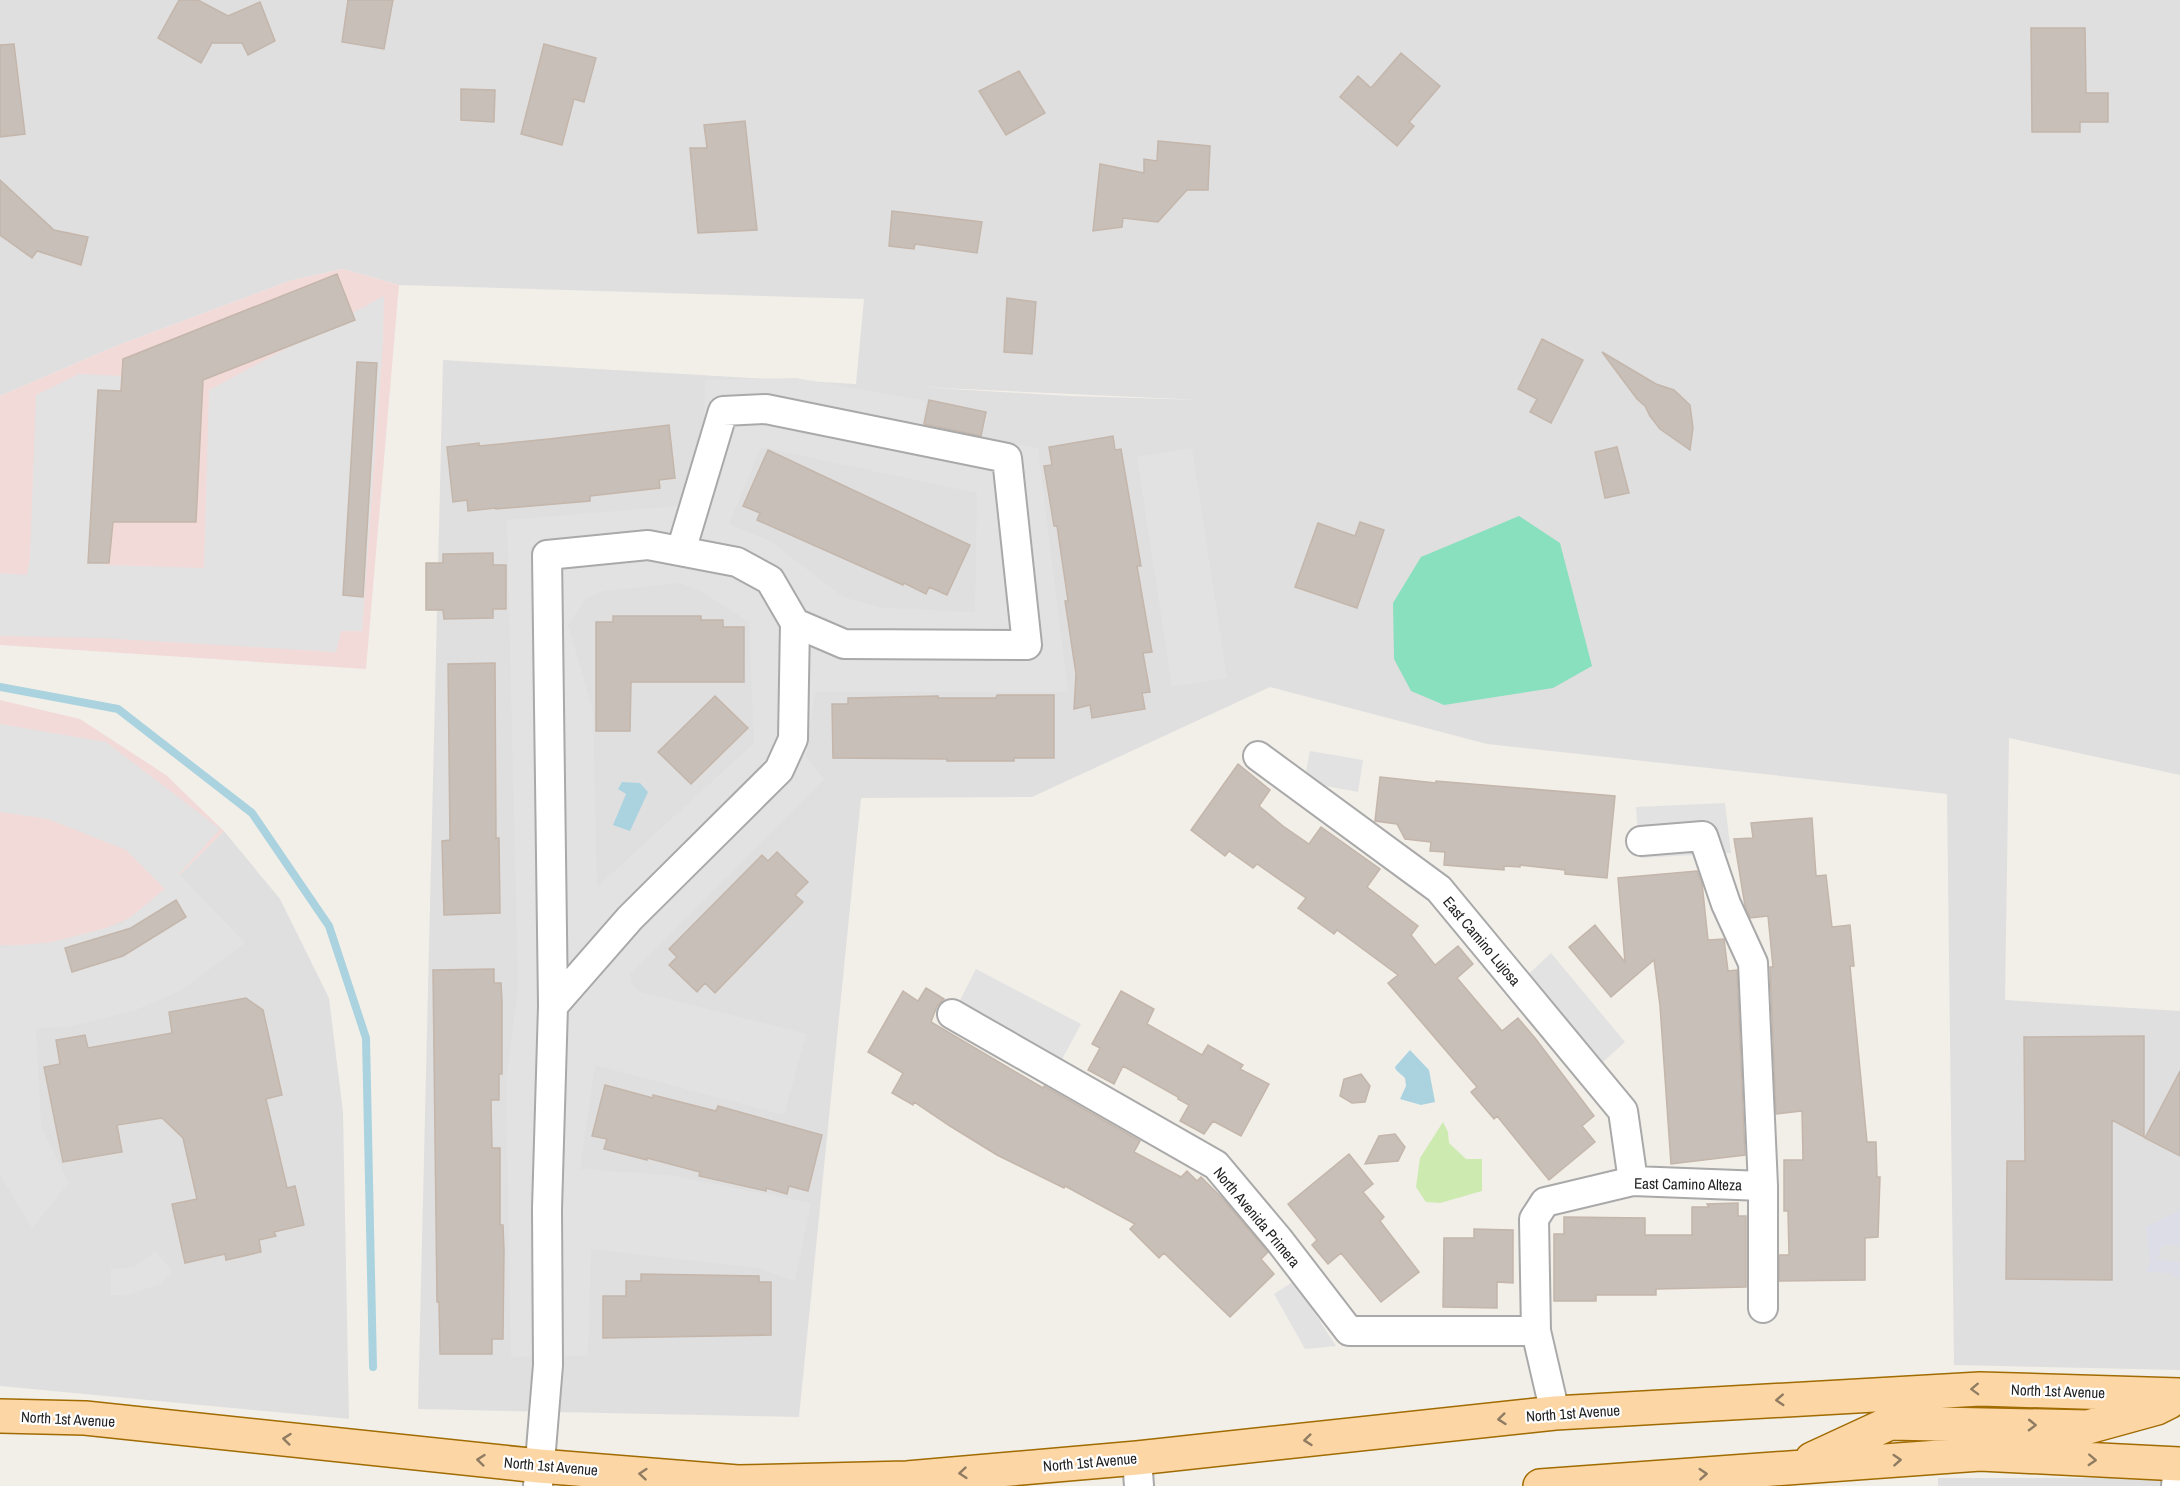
<svg xmlns="http://www.w3.org/2000/svg" width="2180" height="1486" viewBox="0 0 2180 1486" font-family="'Archivo Narrow',sans-serif">
  <style>
    .residential { fill: #e0dfdf; fill-rule: evenodd }
    .commercial { fill: #f2dad9 }
    .grass { fill: #cdebb0 }
    .pitch { fill: #88e0be }
    .parking { fill: #e2e2e2; fill-rule: evenodd }
    .plaza { fill: #dddde8 }
    .water { fill: #aad3df }
    .lines { fill: none; stroke-linecap: round; stroke-linejoin: round }
    .stream { stroke: #aad3df; stroke-width: 8 }
    .building { fill: #c7bfb8; stroke: #c4b6ab; stroke-width: 1.5 }
    .minor-casing { stroke: #a9a9a9; stroke-width: 32 }
    .major-casing { stroke: #a06b00; stroke-width: 36 }
    .minor { stroke: #fff; stroke-width: 28 }
    .major { stroke: #fcd6a4; stroke-width: 33 }
    .oneway { stroke: #8f7c63 }
    .labels { text-anchor: middle; dominant-baseline: central; stroke-width: 4.5; stroke-linejoin: round; paint-order: stroke }
    .street-label { font-size: 15px; fill: #222; stroke: #fff }
  </style>
  <rect width="100%" height="100%" fill="#f2efe9"/>
  <!-- residential -->
  <path class="residential" d="M 0,0 L 2180,0 L 2180,775 L 2009,738 L 2005,1000 L 2180,1011 L 2180,1370 L 1954,1365 L 1947,794 L 1487,744 L 1270,687 L 1032,797 L 861,798 L 799,1417 L 418,1409 L 443,360 L 856,384 L 864,299 L 399,285 L 343,269 L 289,281 L 116,346 L 0,396 ZM 919,387 L 1201,400 L 1070,396 Z
    M 224,831 L 280,899 L 329,998 L 343,1112 L 349,1419 L 0,1386 L 0,945 L 45,946 L 141,913 Z
    M 1938,1478 L 2180,1478 L 2180,1486 L 1938,1486 Z"/>
  <!-- commercial -->
  <path class="commercial" d="M 343,269 L 399,285 L 366,669 L 0,645 L 0,396 L 116,346 L 289,281 Z
    M 0,700 L 80,719 L 166,775 L 224,831 L 141,913 L 81,939 L 45,946 L 0,945 Z"/>
  <!-- grass -->
  <path class="grass" d="M 1443,1122 L 1448,1132 L 1449,1143 L 1466,1159 L 1482,1159 L 1482,1191 L 1440,1203 L 1426,1202 L 1416,1187 L 1420,1158 Z"/>
  <!-- pitch -->
  <path class="pitch" d="M 1519,516 L 1560,543 L 1592,666 L 1553,688 L 1444,705 L 1411,691 L 1394,659 L 1393,603 L 1421,557 Z"/>
  <!-- parking -->
  <path class="parking" d="M 384,296 L 383,341 L 362,631 L 341,631 L 336,652 L 101,638 L 0,636 L 0,573 L 27,575 L 30,557 L 36,395 L 79,374 L 122,376 L 109,562 L 105,563 L 105,565 L 204,568 L 209,390 Z
    M 796,378 L 926,401 L 921,427 L 1038,448 L 1068,692 L 815,692 L 806,757 L 824,779 L 630,974 L 631,983 L 640,992 L 806,1034 L 784,1115 L 595,1065 L 580,1169 L 669,1175 L 811,1203 L 795,1281 L 758,1268 L 591,1249 L 588,1356 L 511,1357 L 506,1082 L 518,988 L 507,520 L 678,506 L 704,428 L 705,380 ZM 761,447 L 977,493 L 975,612 L 882,608 L 843,597 L 770,541 L 729,524 ZM 680,583 L 701,591 L 749,622 L 754,743 L 597,887 L 593,711 L 568,625 L 586,598 L 605,591 Z
    M 1192,448 L 1227,678 L 1172,687 L 1137,457 Z
    M 0,724 L 106,742 L 220,829 L 179,874 L 245,943 L 180,991 L 133,1011 L 67,1027 L 36,1028 L 41,1126 L 69,1183 L 32,1228 L 0,1175 L 0,947 L 52,942 L 122,924 L 165,889 L 126,850 L 48,819 L 0,812 Z
    M 1310,751 L 1363,760 L 1358,792 L 1304,782 Z
    M 1725,803 L 1731,853 L 1640,858 L 1636,807 Z
    M 1551,953 L 1625,1042 L 1591,1073 L 1518,984 Z
    M 976,969 L 1081,1024 L 1060,1063 L 956,1008 Z
    M 155,1251 L 173,1272 L 161,1284 L 127,1295 L 111,1295 L 111,1268 L 118,1269 L 134,1266 L 149,1257 Z
    M 1294,1281 L 1336,1346 L 1305,1349 L 1274,1294 Z"/>
  <!-- plaza -->
  <path class="plaza" d="M 2180,1210 L 2180,1245 L 2162,1245 L 2158,1259 L 2180,1262 L 2180,1277 L 2177,1279 L 2171,1273 L 2146,1272 L 2150,1260 L 2146,1227 Z"/>
  <!-- water -->
  <path class="water" d="M 622,782 L 640,783 L 648,792 L 630,831 L 613,825 L 626,794 L 618,789 Z
    M 1410,1050 L 1429,1070 L 1435,1102 L 1421,1105 L 1400,1099 L 1406,1086 L 1405,1078 L 1396,1070 L 1395,1067 Z"/>
  <g class="lines">
    <!-- stream -->
    <path class="stream" d="M 0,687 L 118,709 L 252,813 L 329,926 L 366,1038 L 373,1367"/>
  </g>
  <!-- building -->
  <path class="building" d="M 179,0 L 198,0 L 228,16 L 260,2 L 275,41 L 248,55 L 242,43 L 212,43 L 201,63 L 158,38 Z
    M 348,0 L 393,0 L 384,49 L 342,42 Z
    M 2031,28 L 2085,28 L 2086,93 L 2108,93 L 2108,122 L 2080,122 L 2080,132 L 2032,132 Z
    M 14,44 L 25,134 L 0,137 L 0,45 Z
    M 544,44 L 596,58 L 584,102 L 574,99 L 562,145 L 521,134 Z
    M 1401,53 L 1440,86 L 1409,122 L 1414,126 L 1397,146 L 1340,97 L 1358,76 L 1371,88 Z
    M 1019,71 L 1045,113 L 1006,135 L 979,91 Z
    M 461,89 L 495,90 L 494,122 L 461,120 Z
    M 745,121 L 757,230 L 698,233 L 690,148 L 707,148 L 704,125 Z
    M 1158,141 L 1210,146 L 1208,190 L 1187,190 L 1158,222 L 1123,218 L 1122,227 L 1093,231 L 1100,164 L 1144,173 L 1144,159 L 1157,161 Z
    M 0,180 L 54,230 L 88,237 L 81,265 L 37,251 L 32,258 L 0,235 Z
    M 892,211 L 982,222 L 977,253 L 915,244 L 914,249 L 889,246 Z
    M 337,274 L 355,320 L 203,380 L 196,522 L 113,522 L 109,563 L 88,563 L 98,390 L 121,391 L 123,359 Z
    M 1007,298 L 1036,302 L 1032,354 L 1004,352 Z
    M 1542,339 L 1583,360 L 1551,423 L 1530,412 L 1537,399 L 1518,389 Z
    M 1602,352 L 1656,384 L 1674,390 L 1690,405 L 1693,428 L 1690,450 L 1660,429 L 1650,416 L 1645,406 L 1637,399 Z
    M 357,362 L 377,363 L 363,597 L 343,595 Z
    M 929,400 L 986,412 L 981,436 L 924,424 Z
    M 669,425 L 675,478 L 659,480 L 660,488 L 590,496 L 590,501 L 496,509 L 496,508 L 468,511 L 467,500 L 453,502 L 447,447 L 479,443 L 479,446 L 549,439 Z
    M 1113,436 L 1115,450 L 1121,449 L 1141,566 L 1137,566 L 1152,652 L 1143,653 L 1150,692 L 1142,693 L 1145,709 L 1092,718 L 1090,705 L 1074,709 L 1076,674 L 1065,601 L 1068,601 L 1057,526 L 1054,526 L 1044,466 L 1052,465 L 1049,447 Z
    M 1617,447 L 1629,493 L 1605,498 L 1595,452 Z
    M 768,450 L 970,545 L 947,595 L 929,587 L 926,594 L 904,583 L 903,585 L 757,520 L 760,513 L 743,506 Z
    M 1360,522 L 1384,530 L 1357,608 L 1295,587 L 1318,523 L 1355,536 Z
    M 493,553 L 493,565 L 506,565 L 506,609 L 493,609 L 493,618 L 444,619 L 443,610 L 426,610 L 426,563 L 443,563 L 443,554 Z
    M 613,616 L 701,616 L 701,620 L 723,620 L 723,627 L 744,627 L 744,682 L 631,682 L 630,731 L 596,731 L 596,622 L 613,622 Z
    M 495,663 L 496,838 L 499,838 L 500,913 L 444,915 L 442,841 L 450,840 L 448,664 Z
    M 997,695 L 1054,695 L 1054,758 L 1014,758 L 1014,761 L 947,761 L 947,759 L 833,758 L 832,704 L 848,704 L 848,698 L 938,696 L 938,698 L 996,698 Z
    M 715,696 L 748,728 L 691,784 L 658,752 Z
    M 1238,764 L 1270,790 L 1259,806 L 1283,826 L 1309,844 L 1321,827 L 1380,869 L 1367,887 L 1418,926 L 1411,935 L 1435,965 L 1458,946 L 1473,964 L 1457,978 L 1502,1031 L 1518,1018 L 1535,1038 L 1594,1116 L 1582,1126 L 1595,1142 L 1549,1180 L 1497,1116 L 1494,1119 L 1471,1092 L 1477,1087 L 1388,983 L 1398,975 L 1337,930 L 1334,934 L 1298,908 L 1306,898 L 1257,864 L 1253,868 L 1229,851 L 1225,856 L 1191,830 Z
    M 1380,777 L 1436,783 L 1436,781 L 1615,796 L 1607,878 L 1565,874 L 1565,870 L 1520,865 L 1520,867 L 1504,866 L 1504,870 L 1444,865 L 1445,852 L 1430,851 L 1431,842 L 1405,839 L 1397,824 L 1375,821 Z
    M 1812,818 L 1816,876 L 1826,875 L 1832,927 L 1850,925 L 1854,966 L 1850,966 L 1867,1142 L 1876,1142 L 1877,1177 L 1880,1177 L 1878,1237 L 1865,1238 L 1865,1280 L 1779,1281 L 1779,1255 L 1789,1255 L 1788,1211 L 1784,1211 L 1784,1160 L 1803,1160 L 1802,1111 L 1776,1114 L 1770,967 L 1773,967 L 1768,916 L 1750,918 L 1745,906 L 1734,839 L 1753,838 L 1751,823 Z
    M 777,852 L 808,882 L 795,895 L 803,902 L 715,993 L 705,983 L 697,992 L 669,965 L 677,957 L 669,949 L 762,855 L 768,861 Z
    M 1697,871 L 1702,883 L 1708,940 L 1724,939 L 1728,971 L 1737,970 L 1745,1155 L 1671,1164 L 1660,1006 L 1654,960 L 1611,997 L 1569,947 L 1595,925 L 1625,962 L 1618,878 Z
    M 176,900 L 186,917 L 123,956 L 72,972 L 65,948 L 131,928 Z
    M 494,969 L 494,983 L 501,983 L 502,1000 L 502,1074 L 499,1074 L 499,1100 L 491,1100 L 492,1148 L 500,1148 L 500,1225 L 503,1225 L 504,1250 L 503,1339 L 492,1339 L 492,1354 L 440,1354 L 439,1302 L 437,1302 L 433,970 Z
    M 926,988 L 944,999 L 937,1006 L 931,1022 L 1043,1088 L 1044,1086 L 1140,1141 L 1134,1152 L 1181,1177 L 1187,1171 L 1197,1181 L 1201,1177 L 1222,1198 L 1268,1252 L 1261,1259 L 1274,1274 L 1230,1317 L 1164,1253 L 1159,1258 L 1130,1229 L 1135,1224 L 1065,1186 L 1064,1188 L 997,1155 L 950,1126 L 914,1102 L 913,1105 L 892,1093 L 903,1073 L 868,1052 L 903,991 L 918,1001 Z
    M 1121,991 L 1154,1009 L 1147,1024 L 1202,1055 L 1208,1045 L 1243,1065 L 1240,1069 L 1269,1084 L 1241,1136 L 1213,1121 L 1204,1134 L 1180,1121 L 1189,1105 L 1178,1099 L 1178,1097 L 1123,1066 L 1114,1084 L 1088,1070 L 1100,1048 L 1092,1044 Z
    M 246,998 L 263,1010 L 282,1095 L 266,1099 L 287,1188 L 295,1186 L 304,1225 L 274,1232 L 276,1236 L 259,1240 L 261,1252 L 226,1260 L 225,1254 L 185,1263 L 172,1204 L 197,1199 L 183,1138 L 162,1118 L 117,1125 L 122,1152 L 63,1162 L 44,1067 L 60,1064 L 56,1040 L 85,1035 L 88,1048 L 172,1033 L 169,1012 Z
    M 2144,1036 L 2144,1137 L 2112,1120 L 2112,1280 L 2006,1279 L 2007,1161 L 2025,1161 L 2024,1037 Z
    M 2180,1071 L 2180,1156 L 2145,1138 Z
    M 1361,1074 L 1370,1086 L 1365,1102 L 1352,1103 L 1340,1096 L 1344,1079 Z
    M 605,1085 L 653,1098 L 653,1095 L 716,1111 L 718,1106 L 822,1135 L 808,1191 L 789,1186 L 787,1194 L 766,1188 L 766,1191 L 699,1176 L 700,1172 L 647,1158 L 647,1160 L 604,1149 L 607,1139 L 592,1136 Z
    M 1395,1134 L 1405,1147 L 1398,1161 L 1365,1164 L 1379,1136 Z
    M 1349,1154 L 1373,1184 L 1363,1192 L 1384,1217 L 1380,1221 L 1419,1272 L 1381,1302 L 1341,1253 L 1328,1264 L 1312,1245 L 1317,1240 L 1288,1204 Z
    M 1738,1203 L 1738,1216 L 1746,1216 L 1746,1287 L 1656,1289 L 1656,1295 L 1596,1295 L 1596,1301 L 1554,1301 L 1554,1234 L 1564,1234 L 1564,1217 L 1645,1218 L 1645,1235 L 1692,1235 L 1692,1207 L 1709,1207 L 1707,1204 Z
    M 1474,1229 L 1513,1230 L 1513,1283 L 1497,1282 L 1497,1308 L 1443,1307 L 1444,1238 L 1474,1238 Z
    M 641,1274 L 759,1276 L 759,1282 L 771,1282 L 771,1335 L 603,1338 L 603,1296 L 626,1296 L 626,1281 L 641,1281 Z"/>
  <g class="lines">
    <!-- minor casing -->
    <g class="minor-casing">
      <path id="minor" d="M 681,551 L 723,411 L 766,409 L 1007,458 L 1027,645 L 844,644 L 795,623
        M 1258,756 L 1439,889 L 1623,1111 L 1633,1181
        M 1641,841 L 1703,836 L 1726,904 L 1753,963 L 1763,1186 L 1763,1308
        M 952,1014 L 1216,1165 L 1279,1240 L 1349,1331 L 1536,1331
        M 1555,1413 L 1536,1331 L 1534,1219 L 1545,1202 L 1633,1181 L 1763,1186
        M 1137,1458 L 1139,1486
        M 538,1486 L 548,1365 L 547,1209 L 553,1006 L 547,555 L 648,545 L 737,562 L 770,580 L 795,623 L 793,739 L 779,770 L 630,918 L 553,1006
        M 2176,1486 L 2178,1464"/>
    </g>
    <!-- major casing -->
    <g class="major-casing">
      <path id="major" d="M 0,1416 L 85,1418 L 539,1466 L 738,1482 L 907,1478 L 1137,1458 L 1555,1413 L 1980,1389 L 2180,1395
        M 1812,1459 L 1890,1423 L 2088,1427 L 2157,1408 L 2169,1402
        M 1540,1486 L 1980,1454 L 2180,1464"/>
    </g>
    <!-- minor -->
    <use href="#minor" class="minor"/>
    <!-- major -->
    <use href="#major" class="major"/>
  </g>
  <!-- one-way arrows -->
  <defs><path id="oneway-chevron" d="M-2-3.5L2.5 0L-2 3.5" fill="none" stroke-width="1.6" stroke-linecap="round" stroke-linejoin="round" transform="scale(1.5)"/></defs>
  <g class="oneway">
    <use href="#oneway-chevron" transform="translate(1975 1389) rotate(178)"/>
    <use href="#oneway-chevron" transform="translate(1780 1400) rotate(177)"/>
    <use href="#oneway-chevron" transform="translate(1502 1419) rotate(174)"/>
    <use href="#oneway-chevron" transform="translate(2032 1425) rotate(1)"/>
    <use href="#oneway-chevron" transform="translate(287 1439) rotate(-174)"/>
    <use href="#oneway-chevron" transform="translate(1308 1440) rotate(174)"/>
    <use href="#oneway-chevron" transform="translate(481 1460) rotate(-174)"/>
    <use href="#oneway-chevron" transform="translate(1897 1460) rotate(-4)"/>
    <use href="#oneway-chevron" transform="translate(2092 1460) rotate(3)"/>
    <use href="#oneway-chevron" transform="translate(963 1473) rotate(175)"/>
    <use href="#oneway-chevron" transform="translate(643 1474) rotate(-175)"/>
    <use href="#oneway-chevron" transform="translate(1703 1474) rotate(-4)"/>
  </g>
  <g class="labels">
    <!-- street labels -->
    <g class="street-label">
      <text transform="translate(1482 941) rotate(50)">East Camino Lujosa</text>
      <text transform="translate(1688 1184) rotate(1)">East Camino Alteza</text>
      <text transform="translate(1257 1217) rotate(50)">North Avenida Primera</text>
      <text transform="translate(2058 1391) rotate(2)">North 1st Avenue</text>
      <text transform="translate(1573 1413) rotate(-4)">North 1st Avenue</text>
      <text transform="translate(68 1419) rotate(3)">North 1st Avenue</text>
      <text transform="translate(1090 1462) rotate(-5)">North 1st Avenue</text>
      <text transform="translate(551 1466) rotate(5)">North 1st Avenue</text>
    </g>
  </g>
</svg>
